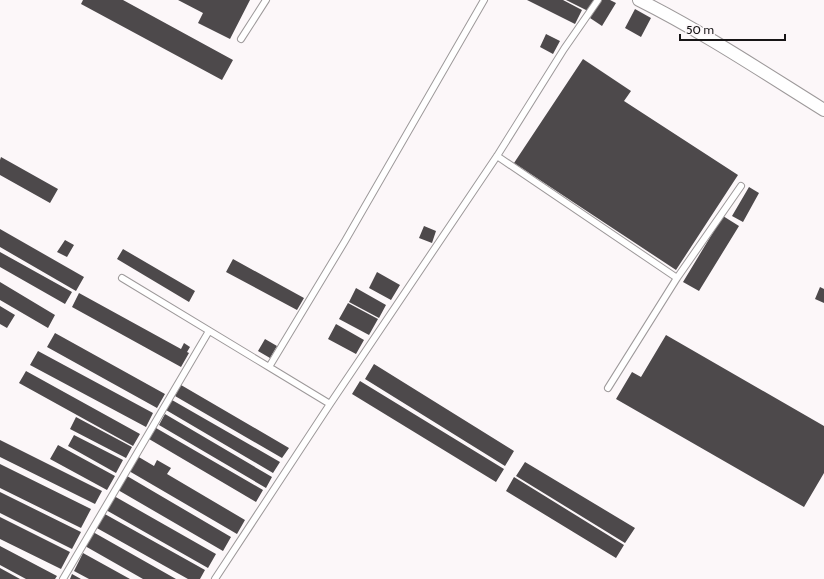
<svg xmlns="http://www.w3.org/2000/svg" width="824" height="579" viewBox="0 0 824 579" font-family="Cabin,sans-serif">
  <style>
    .building { fill: #4d494b }
    .lines { fill: none; stroke-linecap: round; stroke-linejoin: round }
    .lane-casing { stroke: #9d999a; stroke-width: 8 }
    .street-casing { stroke: #9d999a; stroke-width: 14 }
    .lane { stroke: #fff; stroke-width: 6 }
    .street { stroke: #fff; stroke-width: 12 }
  </style>
  <rect width="100%" height="100%" fill="#fcf7f9"/>
  <!-- building -->
  <path class="building" d="M 83,0 L 123,0 L 233,60 L 222,80 L 81,4 Z
    M 178,0 L 250,0 L 230,39 L 198,23 L 203,13 Z
    M 527,0 L 563,0 L 582,10 L 575,24 Z
    M 566,0 L 594,0 L 588,11 Z
    M 601,0 L 610,0 L 616,3 L 602,26 L 590,18 Z
    M 635,9 L 651,18 L 641,37 L 625,28 Z
    M 546,34 L 560,41 L 553,54 L 540,47 Z
    M 583,59 L 631,91 L 624,101 L 738,175 L 676,270 L 514,163 Z
    M 1,157 L 58,189 L 50,203 L 0,175 L 0,160 Z
    M 749,187 L 759,193 L 743,222 L 732,216 Z
    M 723,216 L 739,226 L 699,291 L 683,282 Z
    M 424,226 L 436,231 L 432,243 L 419,238 Z
    M 0,229 L 84,277 L 76,291 L 0,247 Z
    M 65,240 L 74,245 L 67,257 L 57,252 Z
    M 123,249 L 195,291 L 189,302 L 117,259 Z
    M 0,252 L 72,292 L 65,304 L 0,267 Z
    M 233,259 L 304,298 L 297,310 L 226,272 Z
    M 377,272 L 400,285 L 391,300 L 369,288 Z
    M 0,282 L 55,315 L 48,328 L 0,300 Z
    M 820,287 L 824,289 L 824,303 L 815,299 Z
    M 356,288 L 386,305 L 379,318 L 349,302 Z
    M 79,293 L 181,349 L 184,343 L 190,347 L 187,352 L 189,353 L 181,367 L 72,307 Z
    M 348,303 L 378,319 L 369,335 L 339,319 Z
    M 0,306 L 15,315 L 7,328 L 0,324 Z
    M 336,324 L 364,340 L 356,354 L 328,339 Z
    M 55,333 L 165,394 L 157,408 L 47,347 Z
    M 666,335 L 824,426 L 824,473 L 804,507 L 616,399 L 632,372 L 641,377 Z
    M 265,339 L 277,346 L 270,358 L 258,351 Z
    M 38,351 L 153,413 L 146,427 L 30,365 Z
    M 374,364 L 514,451 L 505,466 L 365,379 Z
    M 26,371 L 140,434 L 133,446 L 19,383 Z
    M 360,381 L 504,469 L 496,482 L 352,394 Z
    M 181,385 L 289,448 L 282,458 L 175,396 Z
    M 172,400 L 280,462 L 273,473 L 166,410 Z
    M 165,414 L 272,477 L 266,488 L 159,425 Z
    M 76,417 L 132,447 L 126,458 L 70,429 Z
    M 156,428 L 263,490 L 256,502 L 149,439 Z
    M 74,435 L 123,460 L 116,473 L 68,446 Z
    M 0,440 L 102,491 L 95,504 L 0,457 Z
    M 58,445 L 115,476 L 107,490 L 50,459 Z
    M 137,456 L 154,466 L 157,460 L 171,468 L 167,474 L 245,520 L 237,534 L 129,471 Z
    M 525,462 L 635,528 L 625,543 L 516,476 Z
    M 0,464 L 91,509 L 81,528 L 0,488 Z
    M 127,476 L 231,537 L 223,551 L 118,490 Z
    M 514,477 L 624,545 L 616,558 L 506,491 Z
    M 0,492 L 81,532 L 72,549 L 0,513 Z
    M 114,496 L 216,554 L 208,568 L 106,510 Z
    M 103,513 L 205,570 L 200,579 L 188,579 L 95,527 Z
    M 0,517 L 70,552 L 61,569 L 0,539 Z
    M 93,532 L 176,579 L 143,579 L 85,546 Z
    M 0,546 L 57,576 L 55,579 L 26,579 L 0,565 Z
    M 83,553 L 130,579 L 89,579 L 74,571 Z
    M 0,568 L 20,579 L 0,579 Z
    M 72,574 L 81,579 L 70,579 Z"/>
  <g class="lines">
    <!-- lane casing -->
    <g class="lane-casing">
      <path id="lane" d="M 241,39 L 266,0
        M 497,156 L 677,278 L 741,186
        M 122,278 L 269,367 L 345,241 L 484,0
        M 269,367 L 330,404
        M 608,388 L 677,278
        M 63,579 L 209,331
        M 215,579 L 330,404 L 497,156 L 564,49 L 598,0"/>
    </g>
    <!-- street casing -->
    <g class="street-casing">
      <path id="street" d="M 639,0 C 703,32 763,72 824,110"/>
    </g>
    <!-- lane -->
    <use href="#lane" class="lane"/>
    <!-- street -->
    <use href="#street" class="street"/>
  </g>
  <!-- scale -->
  <path d="M680 34v6h105v-6" fill="none" stroke="#171516" stroke-width="2"/>
  <text x="686" y="34" font-size="12" fill="#171516" stroke="#fcf7f9" stroke-width="3" paint-order="stroke">50 m</text>
</svg>
